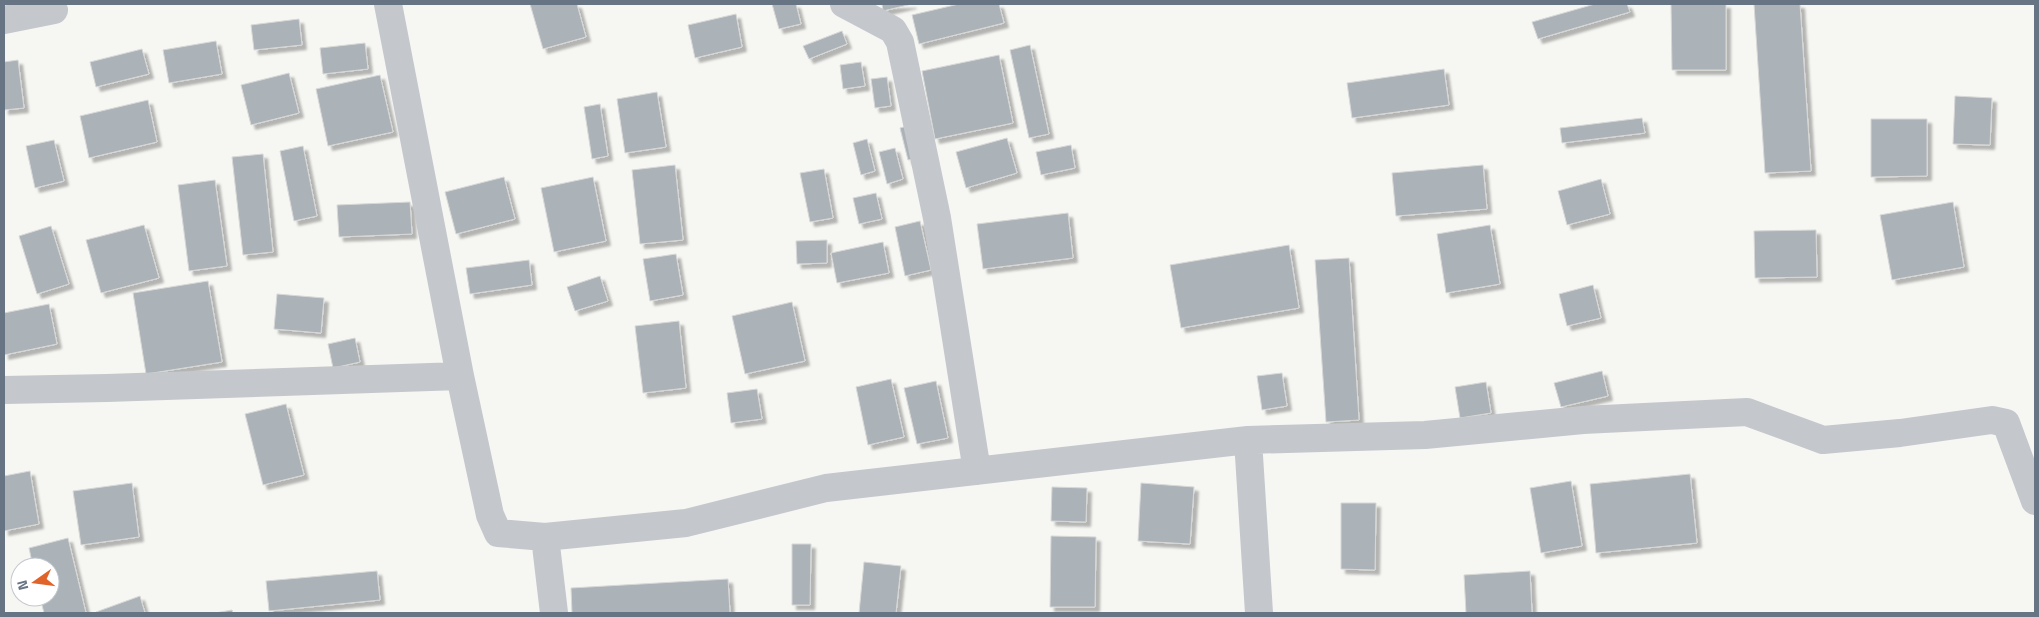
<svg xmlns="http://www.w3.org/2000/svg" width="2039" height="617" viewBox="0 0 2039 617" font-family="'Titillium Web',sans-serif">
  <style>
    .building { fill: #abb2b8; stroke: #d7d8d6; filter: url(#shadow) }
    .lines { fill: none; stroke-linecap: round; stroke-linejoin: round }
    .minor { stroke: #c4c7cb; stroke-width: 28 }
  </style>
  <defs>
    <filter id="shadow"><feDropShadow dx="4.5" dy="4.5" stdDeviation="1" flood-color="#0004"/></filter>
  </defs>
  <rect width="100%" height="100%" fill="#f6f6f3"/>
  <!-- building -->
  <path class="building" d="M 530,4 L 577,4 L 586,37 L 543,49 Z
    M 772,4 L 796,4 L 801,24 L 779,29 Z
    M 882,4 L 912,4 L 883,11 Z
    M 959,4 L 999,4 L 1004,23 L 919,44 L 912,15 Z
    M 1595,4 L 1627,4 L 1630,12 L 1538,39 L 1532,22 Z
    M 1671,4 L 1726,4 L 1726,70 L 1672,70 Z
    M 1754,4 L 1800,4 L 1811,171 L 1765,173 Z
    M 736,14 L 742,47 L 695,58 L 688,25 Z
    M 299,19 L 302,45 L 254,50 L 251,25 Z
    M 842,31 L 847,44 L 809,59 L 803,46 Z
    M 216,41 L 222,74 L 169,83 L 163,50 Z
    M 365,43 L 368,69 L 323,74 L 320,48 Z
    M 1030,45 L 1049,134 L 1029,138 L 1010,50 Z
    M 142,49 L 149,74 L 96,87 L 90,62 Z
    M 999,55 L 1013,123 L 935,139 L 922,71 Z
    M 18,60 L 24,108 L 4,110 L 4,62 Z
    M 861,62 L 865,86 L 843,89 L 840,65 Z
    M 1444,69 L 1449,105 L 1352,118 L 1347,83 Z
    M 289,73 L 299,113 L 251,125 L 241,85 Z
    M 380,75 L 393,132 L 328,146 L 316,89 Z
    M 887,77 L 891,106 L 875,108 L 871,79 Z
    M 657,92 L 666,147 L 625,153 L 617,99 Z
    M 1955,96 L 1992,98 L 1990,145 L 1953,144 Z
    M 148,100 L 157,142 L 89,158 L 80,116 Z
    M 600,104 L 608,156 L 592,159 L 584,107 Z
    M 1642,118 L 1645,133 L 1562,143 L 1560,128 Z
    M 1871,119 L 1927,119 L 1927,176 L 1871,177 Z
    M 911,125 L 919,158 L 908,160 L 900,128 Z
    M 1007,138 L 1017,173 L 966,188 L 956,152 Z
    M 867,139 L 875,171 L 861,175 L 853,143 Z
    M 54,140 L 64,181 L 35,188 L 26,146 Z
    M 1071,145 L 1075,168 L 1041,175 L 1036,152 Z
    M 303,146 L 317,216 L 294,221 L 280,151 Z
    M 895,148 L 903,179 L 887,184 L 879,152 Z
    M 263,154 L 273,252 L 243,255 L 232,157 Z
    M 675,165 L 683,240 L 640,244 L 632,170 Z
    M 1483,165 L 1487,209 L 1396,216 L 1392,173 Z
    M 824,169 L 833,218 L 810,222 L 800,173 Z
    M 504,177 L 515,219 L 456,234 L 445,192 Z
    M 593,177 L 606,241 L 554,252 L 541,188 Z
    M 1601,179 L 1610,214 L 1567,225 L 1558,191 Z
    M 215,180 L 227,266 L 189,271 L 178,185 Z
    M 876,193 L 882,219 L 859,224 L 853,198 Z
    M 410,202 L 412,234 L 339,237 L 337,205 Z
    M 1953,202 L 1964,267 L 1892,280 L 1880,215 Z
    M 1068,213 L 1073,258 L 983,269 L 977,224 Z
    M 920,221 L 931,270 L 905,276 L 895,227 Z
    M 144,225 L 159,278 L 101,293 L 86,240 Z
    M 1490,225 L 1500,284 L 1446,293 L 1437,234 Z
    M 51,226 L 69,284 L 37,294 L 19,236 Z
    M 1816,230 L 1817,277 L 1755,278 L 1754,231 Z
    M 827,240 L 827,263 L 797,264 L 796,241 Z
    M 883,242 L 889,273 L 837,283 L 831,253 Z
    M 1289,245 L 1299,308 L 1181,328 L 1170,265 Z
    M 676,254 L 683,295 L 650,301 L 643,259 Z
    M 1349,258 L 1359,420 L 1326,422 L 1315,260 Z
    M 529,260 L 532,285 L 470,294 L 466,268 Z
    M 600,276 L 608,301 L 575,311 L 567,287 Z
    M 208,281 L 222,362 L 146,374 L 133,293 Z
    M 1593,285 L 1601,318 L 1567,326 L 1559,294 Z
    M 277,294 L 324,298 L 321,333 L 274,329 Z
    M 792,302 L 805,361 L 745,374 L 732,316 Z
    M 49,304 L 57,344 L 4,355 L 4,313 Z
    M 679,321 L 686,388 L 643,393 L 635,326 Z
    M 355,338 L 360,362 L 333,368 L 328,344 Z
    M 1602,371 L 1608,396 L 1561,407 L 1554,383 Z
    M 1282,373 L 1287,406 L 1262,410 L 1257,376 Z
    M 891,379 L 904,437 L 868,445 L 856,387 Z
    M 936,381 L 948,438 L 917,444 L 904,388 Z
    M 1486,382 L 1491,413 L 1460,418 L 1455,387 Z
    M 757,389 L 762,419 L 731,423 L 727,393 Z
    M 286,404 L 304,475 L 263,485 L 245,414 Z
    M 30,471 L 39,524 L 4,531 L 4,476 Z
    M 1690,474 L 1697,543 L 1596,553 L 1590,484 Z
    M 1571,481 L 1582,546 L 1541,553 L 1530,488 Z
    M 132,483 L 139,537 L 81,545 L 73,491 Z
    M 1141,483 L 1194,487 L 1190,544 L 1138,541 Z
    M 1052,487 L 1087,488 L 1086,522 L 1051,521 Z
    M 1341,503 L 1376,503 L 1375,570 L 1341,569 Z
    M 1051,536 L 1096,537 L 1095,607 L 1050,607 Z
    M 68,538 L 86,613 L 44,613 L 40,597 L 50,597 L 50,567 L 33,567 L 29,548 Z
    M 792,544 L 811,544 L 810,605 L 792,605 Z
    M 864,562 L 901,566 L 896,613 L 859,613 Z
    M 377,571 L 380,600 L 269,611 L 266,581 Z
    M 1530,571 L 1532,613 L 1466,613 L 1464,575 Z
    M 728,579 L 730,613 L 572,613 L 571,588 Z
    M 140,596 L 145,613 L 97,613 L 96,612 Z
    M 232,610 L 233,613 L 215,613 Z"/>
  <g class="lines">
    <!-- minor -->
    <path class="minor" d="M 388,4 L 460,376 L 490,515 L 498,533 L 545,537 L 686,523 L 826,488 L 1248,440 L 1425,435 L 1583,420 L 1747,412 L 1823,440 L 1900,433 L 1992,420 L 2006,423 L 2035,501
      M 844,4 L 893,30 L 900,42 L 937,218 L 977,471
      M 4,20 L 54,10
      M 4,390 L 107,388 L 460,376
      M 1248,440 L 1259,613
      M 545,537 L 554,613"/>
  </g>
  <!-- border -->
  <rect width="2039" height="617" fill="none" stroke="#667484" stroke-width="10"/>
  <!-- north arrow -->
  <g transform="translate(35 582) rotate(256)"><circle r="24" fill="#ffffff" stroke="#c2c7ce"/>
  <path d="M0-4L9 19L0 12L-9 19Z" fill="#e06329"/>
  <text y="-8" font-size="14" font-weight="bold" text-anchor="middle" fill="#667484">N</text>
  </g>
</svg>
